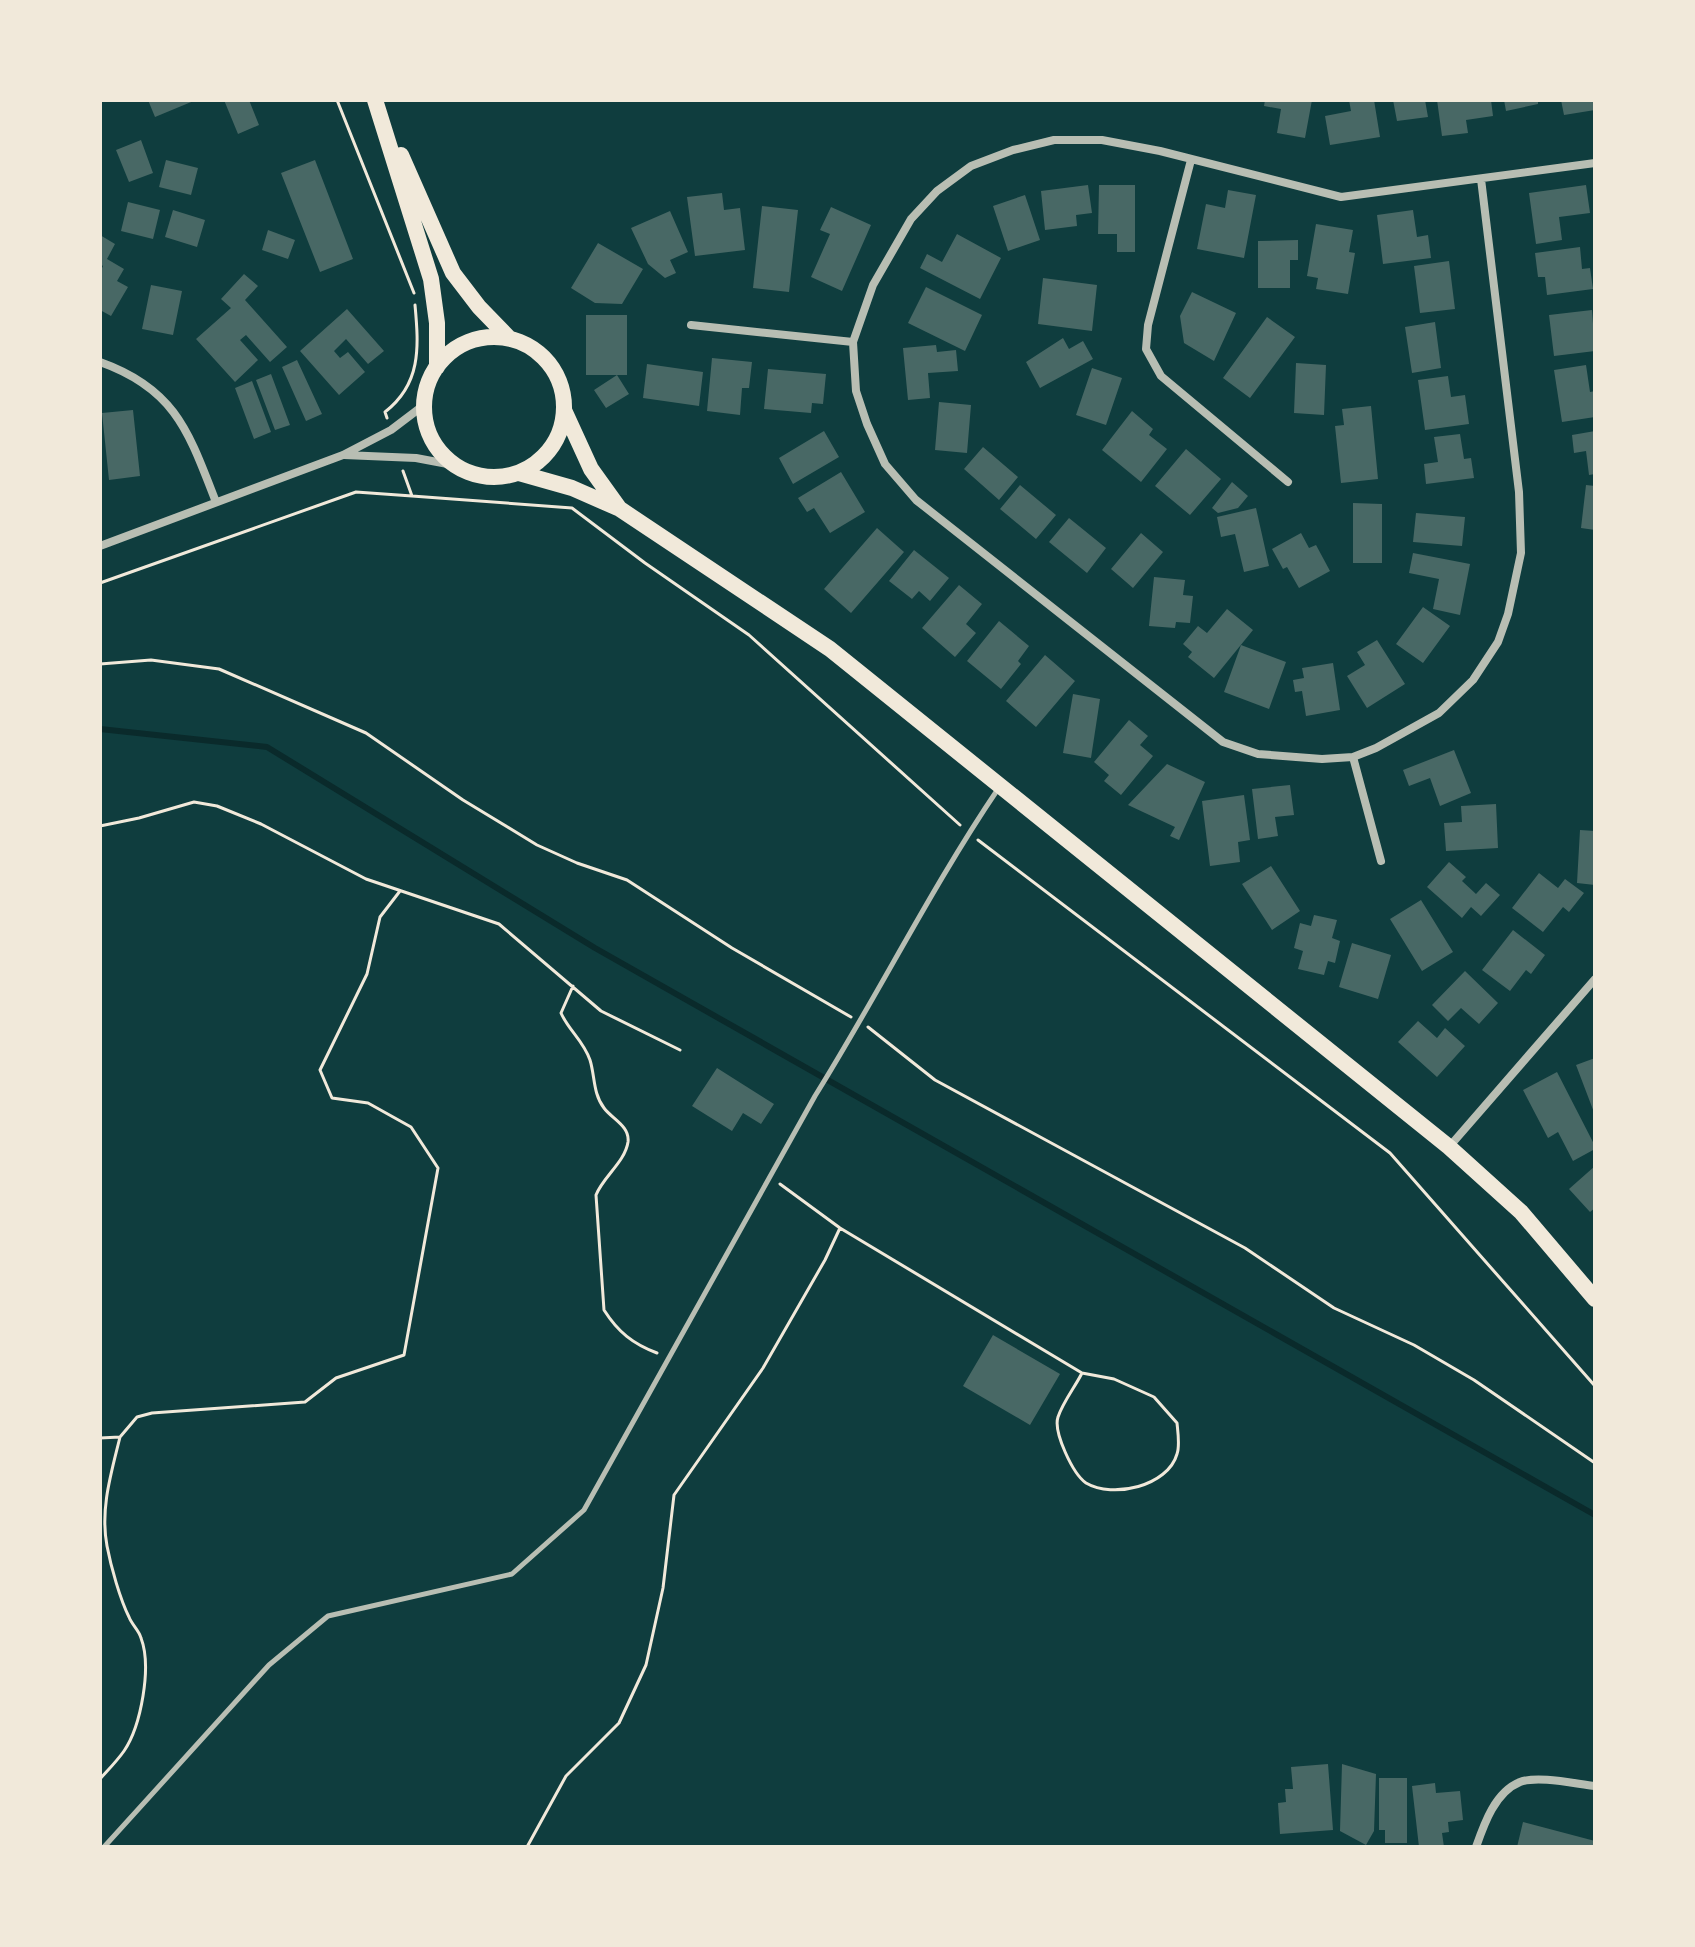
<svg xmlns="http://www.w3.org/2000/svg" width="1695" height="1947" viewBox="0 0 1695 1947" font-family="'Playfair Display',serif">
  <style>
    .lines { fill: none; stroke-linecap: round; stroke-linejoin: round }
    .stream { stroke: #0a2a2b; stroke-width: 6 }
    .building { fill: #486865 }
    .path { stroke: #f1e9da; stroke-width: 3 }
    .service { stroke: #b8beb3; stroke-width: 5 }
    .minor { stroke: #b8beb3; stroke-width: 8 }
    .primary { stroke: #f1e9da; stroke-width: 16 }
  </style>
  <rect width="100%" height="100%" fill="#0f3d3e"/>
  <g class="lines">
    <!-- stream -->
    <path class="stream" d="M 100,729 L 267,747 L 595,948 L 1595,1515"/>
  </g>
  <!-- building -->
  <path class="building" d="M 148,100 L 196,100 L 155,117 Z
    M 224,100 L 249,100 L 259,125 L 238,134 Z
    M 1265,100 L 1312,100 L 1305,138 L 1277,133 L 1281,109 L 1264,106 Z
    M 1349,100 L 1374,100 L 1380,137 L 1330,145 L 1325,116 L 1351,111 Z
    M 1393,100 L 1425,100 L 1428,117 L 1397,121 Z
    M 1437,100 L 1491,100 L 1493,116 L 1466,120 L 1468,133 L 1442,136 Z
    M 1504,100 L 1538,100 L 1538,104 L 1506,111 Z
    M 1561,100 L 1595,100 L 1595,110 L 1564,115 Z
    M 141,140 L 153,173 L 129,182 L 116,150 Z
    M 166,160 L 198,168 L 191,195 L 159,187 Z
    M 315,160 L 353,259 L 320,272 L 281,173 Z
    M 1088,185 L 1092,213 L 1076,215 L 1077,226 L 1045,230 L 1041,191 Z
    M 1099,185 L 1135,185 L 1135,252 L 1117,252 L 1117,234 L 1098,234 Z
    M 1586,185 L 1590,213 L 1559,217 L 1562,240 L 1536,244 L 1529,193 Z
    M 1228,190 L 1256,195 L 1244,258 L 1197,249 L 1206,204 L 1225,208 Z
    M 722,193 L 724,210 L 740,208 L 745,250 L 695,256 L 687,197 Z
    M 1025,195 L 1040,240 L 1008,251 L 993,206 Z
    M 128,202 L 160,210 L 153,239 L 121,231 Z
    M 762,206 L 798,210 L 789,292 L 753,288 Z
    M 831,207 L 871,225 L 842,291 L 811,277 L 830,234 L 820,230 Z
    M 173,210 L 205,220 L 197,247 L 165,237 Z
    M 1413,210 L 1417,237 L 1428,235 L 1431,258 L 1383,264 L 1377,215 Z
    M 670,211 L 688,252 L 670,260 L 676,273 L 665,278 L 648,264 L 631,228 Z
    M 1316,224 L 1353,230 L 1349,252 L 1355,253 L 1348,294 L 1316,289 L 1318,278 L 1307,276 Z
    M 268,230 L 295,240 L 288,259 L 262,250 Z
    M 957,234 L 1001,258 L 980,299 L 920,268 L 927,254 L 942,262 Z
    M 100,235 L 115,244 L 107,259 L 124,269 L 117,281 L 128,287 L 111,316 L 100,310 L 100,272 L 103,266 L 100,264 Z
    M 1298,240 L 1298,260 L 1290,260 L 1290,288 L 1258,288 L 1258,241 Z
    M 598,243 L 643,269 L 622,304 L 595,303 L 571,288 Z
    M 1580,247 L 1582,269 L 1590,268 L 1593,289 L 1547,295 L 1545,277 L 1538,277 L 1535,253 Z
    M 1449,261 L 1455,309 L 1420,313 L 1414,266 Z
    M 244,274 L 258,286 L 245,300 L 287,347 L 270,362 L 246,335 L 240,340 L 258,360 L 235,382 L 196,339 L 231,308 L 221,299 Z
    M 1043,278 L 1097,285 L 1092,331 L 1038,324 Z
    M 151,285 L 182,291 L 173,335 L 142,329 Z
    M 926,287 L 982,315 L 965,351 L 908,323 Z
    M 1192,292 L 1236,313 L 1214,361 L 1184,343 L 1180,316 Z
    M 347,309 L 384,351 L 368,364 L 346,339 L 334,351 L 340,358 L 348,352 L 365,372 L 339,395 L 300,351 Z
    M 1592,310 L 1595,351 L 1554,356 L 1549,315 Z
    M 586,315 L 627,315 L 627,375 L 586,375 Z
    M 1267,317 L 1295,337 L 1250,398 L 1223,378 Z
    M 1435,322 L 1441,368 L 1412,373 L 1405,327 Z
    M 1063,338 L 1069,349 L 1083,341 L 1093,359 L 1040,388 L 1026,362 Z
    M 936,345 L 937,352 L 956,350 L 958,371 L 928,373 L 930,398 L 908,400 L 903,348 Z
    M 712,358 L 752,362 L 749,388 L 742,388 L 740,415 L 707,411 Z
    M 297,360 L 322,414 L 306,421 L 282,367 Z
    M 1296,363 L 1326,365 L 1324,415 L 1294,413 Z
    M 647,364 L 703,372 L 699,406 L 643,398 Z
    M 1586,365 L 1590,392 L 1595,391 L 1595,417 L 1562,422 L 1554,370 Z
    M 1092,368 L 1122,378 L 1106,425 L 1076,415 Z
    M 768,369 L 826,374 L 823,404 L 812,403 L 811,413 L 764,409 Z
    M 271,374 L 290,425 L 275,430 L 256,380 Z
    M 617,375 L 629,394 L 606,408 L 594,390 Z
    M 1448,376 L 1451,397 L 1465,395 L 1469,424 L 1425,430 L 1418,380 Z
    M 252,381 L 271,432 L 254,439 L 235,388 Z
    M 939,402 L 971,405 L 967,453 L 935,450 Z
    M 1371,406 L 1378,479 L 1341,483 L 1335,426 L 1344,425 L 1342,409 Z
    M 133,410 L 140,476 L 109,480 L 102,413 Z
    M 1132,411 L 1153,429 L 1149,435 L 1167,449 L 1141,482 L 1102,450 Z
    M 824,431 L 839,457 L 793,484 L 779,458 Z
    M 1595,431 L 1595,474 L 1589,475 L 1586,451 L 1574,453 L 1572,435 Z
    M 1460,434 L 1464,459 L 1471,458 L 1474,478 L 1426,484 L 1424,464 L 1438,462 L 1434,437 Z
    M 983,447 L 1018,477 L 999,500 L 964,469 Z
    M 1186,449 L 1221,479 L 1190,515 L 1155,486 Z
    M 841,472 L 865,512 L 830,533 L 814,508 L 807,512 L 798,498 Z
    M 1232,482 L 1248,496 L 1238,508 L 1218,513 L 1212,508 Z
    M 1020,485 L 1056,515 L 1036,539 L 1000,509 Z
    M 1586,485 L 1595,486 L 1595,530 L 1581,528 Z
    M 1353,503 L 1382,504 L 1382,563 L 1353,563 Z
    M 1256,508 L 1269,566 L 1244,572 L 1235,534 L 1221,537 L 1217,517 Z
    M 1416,513 L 1465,517 L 1462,546 L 1413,542 Z
    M 1069,518 L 1106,548 L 1087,573 L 1049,542 Z
    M 877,528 L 904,552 L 851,613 L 824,589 Z
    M 1141,533 L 1163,552 L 1133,588 L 1111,569 Z
    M 1301,533 L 1309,548 L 1316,545 L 1330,571 L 1299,588 L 1287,567 L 1283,569 L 1272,549 Z
    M 914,550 L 949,578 L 930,601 L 919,591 L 912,599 L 889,581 Z
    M 1413,553 L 1470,564 L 1460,615 L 1433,609 L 1439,579 L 1409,573 Z
    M 1154,577 L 1185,580 L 1183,595 L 1193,596 L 1190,623 L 1176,622 L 1175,628 L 1149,626 Z
    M 959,585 L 982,604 L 966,624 L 976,633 L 955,657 L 922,628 Z
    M 1423,607 L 1450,626 L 1423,663 L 1396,644 Z
    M 1227,609 L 1253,630 L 1214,678 L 1188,657 L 1192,652 L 1183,644 L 1198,626 L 1207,633 Z
    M 999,621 L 1029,646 L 1018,661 L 1021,664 L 1001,689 L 967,661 Z
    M 1377,640 L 1405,684 L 1367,708 L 1347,676 L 1365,665 L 1357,652 Z
    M 1241,645 L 1286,662 L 1269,709 L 1224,692 Z
    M 1045,655 L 1075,681 L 1036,727 L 1006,701 Z
    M 1333,663 L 1340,710 L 1306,716 L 1302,691 L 1295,692 L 1293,680 L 1304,678 L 1302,668 Z
    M 1073,694 L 1100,699 L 1091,758 L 1063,753 Z
    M 1129,720 L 1148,736 L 1140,745 L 1153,756 L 1121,795 L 1104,781 L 1109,775 L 1094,762 Z
    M 1454,750 L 1471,793 L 1440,806 L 1430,778 L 1409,786 L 1403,770 Z
    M 1167,764 L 1205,782 L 1179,840 L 1170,836 L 1175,827 L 1128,805 Z
    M 1290,785 L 1294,815 L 1275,817 L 1278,836 L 1258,839 L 1252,789 Z
    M 1244,795 L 1250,840 L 1238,842 L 1240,862 L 1210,866 L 1202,801 Z
    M 1496,804 L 1498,848 L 1446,851 L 1444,823 L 1462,822 L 1461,806 Z
    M 1580,830 L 1595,831 L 1595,885 L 1577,883 Z
    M 1449,862 L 1466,877 L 1462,881 L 1476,894 L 1486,883 L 1500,895 L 1481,916 L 1471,907 L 1462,918 L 1427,887 Z
    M 1271,866 L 1300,911 L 1272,930 L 1242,884 Z
    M 1539,873 L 1558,888 L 1565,879 L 1584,893 L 1569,912 L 1563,907 L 1543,932 L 1512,908 Z
    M 1421,900 L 1453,952 L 1422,971 L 1390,919 Z
    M 1314,915 L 1337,920 L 1332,938 L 1340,941 L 1335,963 L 1328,961 L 1324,975 L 1298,969 L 1303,951 L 1294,948 L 1300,923 L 1311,926 Z
    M 1513,930 L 1545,955 L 1531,974 L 1526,970 L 1510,991 L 1482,970 Z
    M 1352,943 L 1391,955 L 1378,999 L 1339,987 Z
    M 1465,971 L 1498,1003 L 1479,1024 L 1461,1008 L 1448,1021 L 1432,1005 Z
    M 1418,1021 L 1437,1038 L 1445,1028 L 1465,1046 L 1437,1077 L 1398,1042 Z
    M 1595,1058 L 1595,1115 L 1576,1065 Z
    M 717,1068 L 774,1104 L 761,1124 L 743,1113 L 732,1131 L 692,1106 Z
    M 1557,1072 L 1595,1146 L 1595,1149 L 1573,1161 L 1558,1132 L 1548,1138 L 1523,1090 Z
    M 1595,1166 L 1595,1208 L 1590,1212 L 1569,1189 Z
    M 993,1335 L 1060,1374 L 1030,1425 L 963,1386 Z
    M 1328,1764 L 1333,1830 L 1280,1834 L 1278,1803 L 1286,1802 L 1285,1789 L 1293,1789 L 1291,1767 Z
    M 1342,1764 L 1376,1774 L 1374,1831 L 1366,1845 L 1340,1831 Z
    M 1379,1778 L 1407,1778 L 1407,1843 L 1385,1843 L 1385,1830 L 1379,1830 Z
    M 1435,1783 L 1436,1793 L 1460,1791 L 1463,1820 L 1448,1822 L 1449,1832 L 1442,1833 L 1444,1847 L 1419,1847 L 1412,1786 Z
    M 1523,1822 L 1595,1841 L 1595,1847 L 1517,1847 Z"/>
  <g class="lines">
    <!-- path -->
    <path class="path" d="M 337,100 L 414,293
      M 387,418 L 385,412 C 421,384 419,348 415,305
      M 403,471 L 412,496 L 572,508 L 645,563 L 749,635 L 960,825
      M 100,583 L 356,492 L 412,496
      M 100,664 L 151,660 L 219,669 L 366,733 L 463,800 L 537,845 L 577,863 L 627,880 L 732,948 L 851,1017
      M 100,826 L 139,818 L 194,802 L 217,806 L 261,824 L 366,879 L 499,924 L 601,1011 L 680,1050
      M 978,840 L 1390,1153 L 1595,1386
      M 573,986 L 561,1013 C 569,1031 583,1040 590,1060 C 595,1076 593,1094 604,1108 C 612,1119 630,1126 628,1142 C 625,1162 603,1177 596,1195 L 604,1310 C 618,1332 633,1344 657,1353
      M 868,1027 L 935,1080 L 1245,1248 L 1334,1308 L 1414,1345 L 1474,1380 L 1595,1463
      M 780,1184 L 840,1228 L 1082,1373 C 1075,1387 1063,1402 1058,1417 C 1053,1432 1073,1474 1086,1483 C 1113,1499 1168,1486 1177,1454 C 1180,1446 1178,1433 1177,1423 L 1154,1397 L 1114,1379 L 1082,1373
      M 120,1437 L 137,1417 L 152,1413 L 305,1402 L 336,1378 L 404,1355 L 438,1168 L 411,1127 L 368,1103 L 332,1098 L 320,1070 L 367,974 L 380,917 L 400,891
      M 100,1438 L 120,1437 C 111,1474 100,1509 107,1546 C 111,1567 120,1599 129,1617 C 132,1625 139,1630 141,1638 C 152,1667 141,1726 124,1751 C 117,1761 108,1770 100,1779
      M 527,1847 L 566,1776 L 619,1723 L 646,1665 L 663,1588 L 674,1495 L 763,1368 L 825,1260 L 840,1228"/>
    <!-- service -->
    <path class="service" d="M 104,1847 L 269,1665 L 328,1616 L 512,1574 L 584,1510 L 815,1096 C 878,995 931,888 998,789"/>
    <!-- minor -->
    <path class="minor" d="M 1191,160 L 1148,325 L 1146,349 L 1161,376 L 1288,482
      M 1481,179 L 1519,492 L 1521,553 L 1508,614 L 1498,642 L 1473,680 L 1439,713 L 1376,748 L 1353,757 L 1322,759 L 1258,754 L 1223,742 L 916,500 L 885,464 L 867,424 L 856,391 L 853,342 L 873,285 L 911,219 L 937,191 L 971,166 L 1013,150 L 1054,140 L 1102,140 L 1160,151 L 1341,197 L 1595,163
      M 691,325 L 853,342
      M 100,362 C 176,389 189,433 216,502
      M 344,455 L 416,458 L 453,465
      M 100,546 L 343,455 L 391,430 L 424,405
      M 1353,757 L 1381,861
      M 1449,1147 L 1595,979
      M 1476,1847 C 1484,1824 1495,1792 1520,1782 C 1538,1775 1576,1784 1595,1786"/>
    <!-- primary -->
    <path class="primary" d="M 375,100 L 431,279 L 437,323 L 437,367
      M 401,155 L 453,273 L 479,307 L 510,339
      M424 407a70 70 0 1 1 140 0a70 70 0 1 1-140 0Z
      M 564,410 L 591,469 L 619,508
      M 519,473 L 572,488 L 620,509 L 830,649 L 1449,1147 L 1521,1212 L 1595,1299"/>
  </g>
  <!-- border -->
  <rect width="1695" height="1947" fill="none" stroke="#f1e9da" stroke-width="204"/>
</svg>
